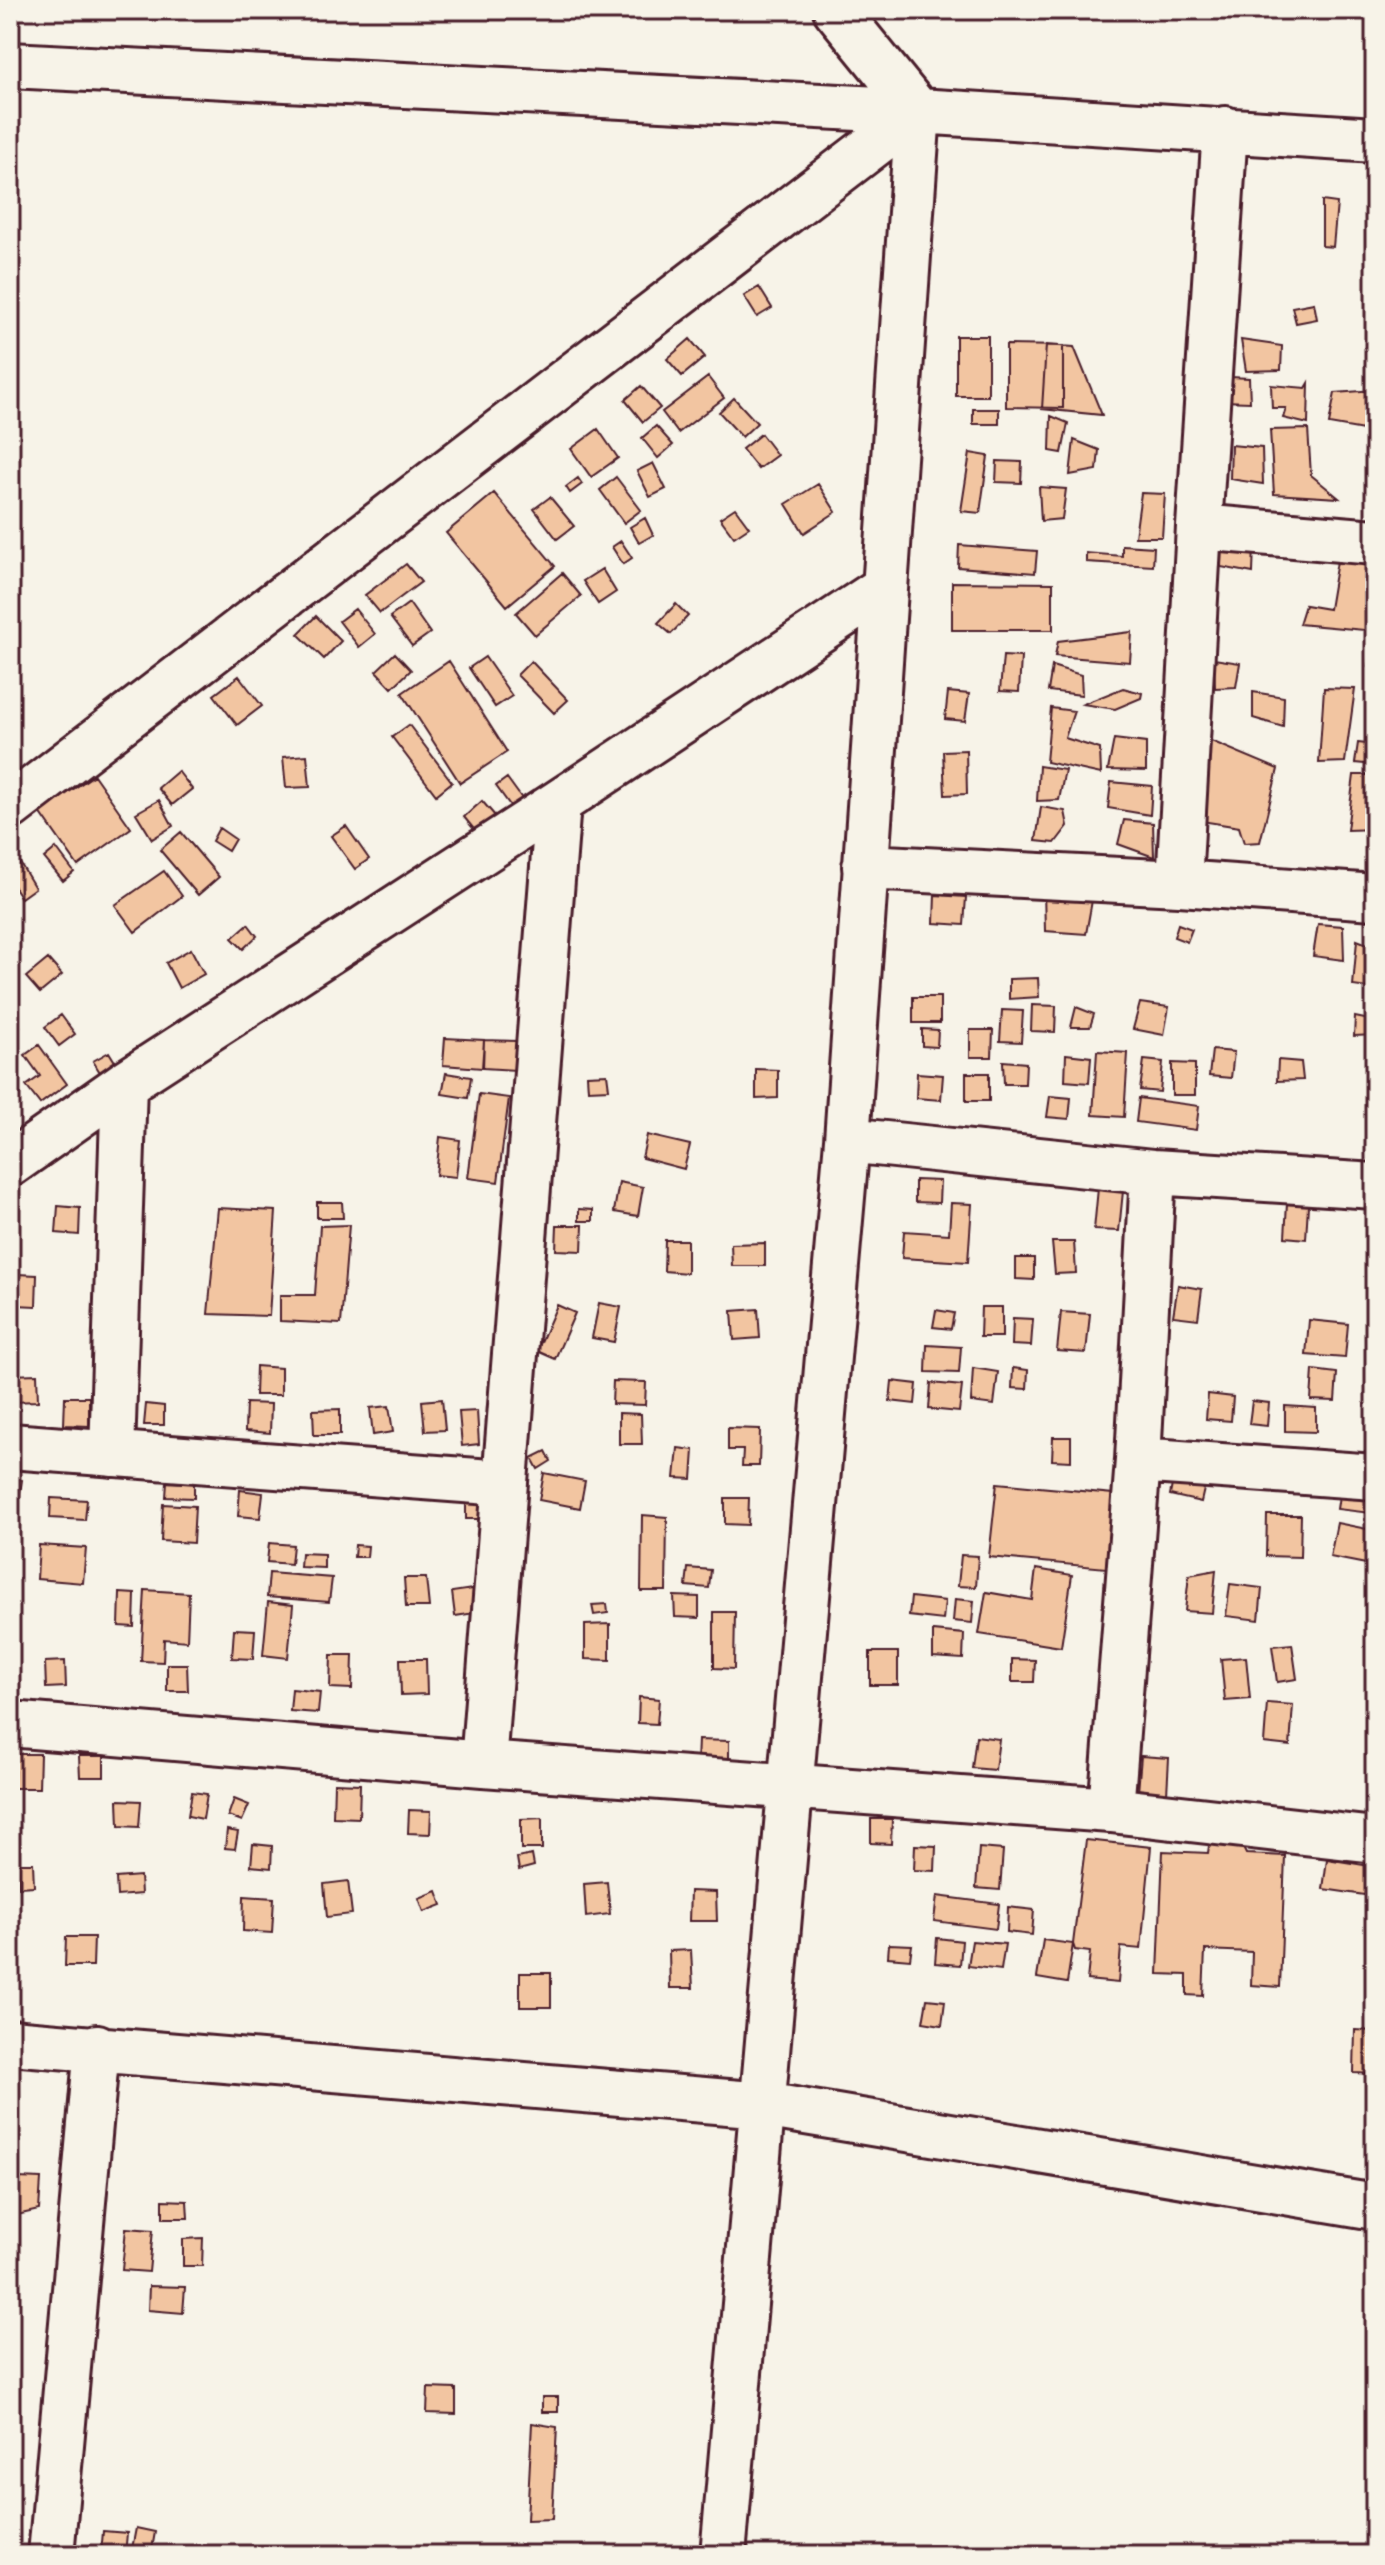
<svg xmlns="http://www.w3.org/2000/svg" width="1385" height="2565" viewBox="0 0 1385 2565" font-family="'Architects Daughter',sans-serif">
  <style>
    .building { fill: #f2c5a1; stroke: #4a1f2b; stroke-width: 2 }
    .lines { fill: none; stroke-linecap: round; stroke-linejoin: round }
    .minor-casing { stroke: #4a1f2b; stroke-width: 50 }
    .minor { stroke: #f7f3e8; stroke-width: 44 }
  </style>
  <rect width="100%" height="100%" fill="#f7f3e8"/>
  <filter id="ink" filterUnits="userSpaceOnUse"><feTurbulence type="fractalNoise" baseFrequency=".0125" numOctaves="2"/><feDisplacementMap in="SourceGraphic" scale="16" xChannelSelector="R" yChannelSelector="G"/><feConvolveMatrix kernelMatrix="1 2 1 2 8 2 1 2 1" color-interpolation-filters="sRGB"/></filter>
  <g filter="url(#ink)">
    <!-- building -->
    <path class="building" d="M 1322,201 L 1337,203 L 1333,247 L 1322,246 Z
      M 759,287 L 772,308 L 757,317 L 744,296 Z
      M 1314,303 L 1317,319 L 1296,323 L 1292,307 Z
      M 956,336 L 988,336 L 988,396 L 956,396 Z
      M 690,339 L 705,357 L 682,376 L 667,359 Z
      M 1241,340 L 1282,346 L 1281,370 L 1246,371 Z
      M 1006,345 L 1063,346 L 1063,408 L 1006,407 Z
      M 1046,345 L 1074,347 L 1102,415 L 1042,409 Z
      M 708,377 L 724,398 L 678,433 L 662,412 Z
      M 1230,377 L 1249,378 L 1250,402 L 1223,401 Z
      M 1309,383 L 1308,424 L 1283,418 L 1286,408 L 1272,408 L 1271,385 L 1306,388 Z
      M 641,386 L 660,408 L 643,422 L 625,400 Z
      M 1375,390 L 1375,432 L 1329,424 L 1335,393 Z
      M 734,398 L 757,423 L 742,437 L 719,412 Z
      M 973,409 L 999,409 L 999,424 L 973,424 Z
      M 1051,416 L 1068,423 L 1062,453 L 1050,451 Z
      M 656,426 L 673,445 L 658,458 L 642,438 Z
      M 598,429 L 618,458 L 591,477 L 571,449 Z
      M 1308,429 L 1311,475 L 1339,498 L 1274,494 L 1270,430 Z
      M 761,434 L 777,455 L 758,469 L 742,449 Z
      M 1074,440 L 1099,450 L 1097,470 L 1070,475 Z
      M 1231,445 L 1262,448 L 1263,484 L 1230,479 Z
      M 970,453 L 988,456 L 980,513 L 961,511 Z
      M 997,461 L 1022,462 L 1021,483 L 996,482 Z
      M 653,463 L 666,489 L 650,497 L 637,471 Z
      M 616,477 L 641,510 L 624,523 L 600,490 Z
      M 578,478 L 582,484 L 570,493 L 566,487 Z
      M 818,484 L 836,512 L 804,533 L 786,504 Z
      M 1039,487 L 1066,489 L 1062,519 L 1041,521 Z
      M 494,493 L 555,566 L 507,606 L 446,533 Z
      M 1141,493 L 1165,494 L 1162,537 L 1135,537 Z
      M 550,497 L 574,526 L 557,539 L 534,509 Z
      M 735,508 L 749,527 L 734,537 L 720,518 Z
      M 645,518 L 653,535 L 639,543 L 630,527 Z
      M 1222,535 L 1254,544 L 1253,573 L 1221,567 Z
      M 621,541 L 632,558 L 623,564 L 612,547 Z
      M 959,545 L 1037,551 L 1035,573 L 958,567 Z
      M 1122,545 L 1154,547 L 1153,566 L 1086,562 L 1086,553 L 1122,556 Z
      M 1337,561 L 1375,566 L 1375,631 L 1299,624 L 1305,605 L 1329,609 Z
      M 406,564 L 421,582 L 380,613 L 365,595 Z
      M 602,569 L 616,592 L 598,604 L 583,581 Z
      M 562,573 L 581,596 L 535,635 L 516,613 Z
      M 952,582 L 1053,583 L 1053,630 L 952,630 Z
      M 409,603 L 430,633 L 412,646 L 390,617 Z
      M 676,604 L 688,616 L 671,634 L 658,623 Z
      M 355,609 L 375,634 L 359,647 L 339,621 Z
      M 316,616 L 341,641 L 324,659 L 298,634 Z
      M 1132,632 L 1130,662 L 1055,656 L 1058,641 Z
      M 1372,642 L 1375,642 L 1375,667 L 1369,667 Z
      M 395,653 L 411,670 L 392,688 L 376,671 Z
      M 1003,656 L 1021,657 L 1019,692 L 1000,691 Z
      M 485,657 L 512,696 L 495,707 L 469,668 Z
      M 1214,659 L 1240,663 L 1236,687 L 1215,688 Z
      M 449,661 L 507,752 L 460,783 L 402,693 Z
      M 531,661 L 568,700 L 554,713 L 517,675 Z
      M 1052,666 L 1081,675 L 1082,695 L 1048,691 Z
      M 239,676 L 262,706 L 237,725 L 214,695 Z
      M 1123,688 L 1142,693 L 1141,698 L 1115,709 L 1083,704 Z
      M 1324,688 L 1355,689 L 1345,762 L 1319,763 Z
      M 948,692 L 969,694 L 965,721 L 945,719 Z
      M 1253,692 L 1284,697 L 1283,727 L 1253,718 Z
      M 1051,708 L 1074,711 L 1065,738 L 1100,749 L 1101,774 L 1046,762 Z
      M 409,725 L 452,782 L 436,795 L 392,737 Z
      M 1192,733 L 1278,769 L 1260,842 L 1244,843 L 1239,827 L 1195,820 Z
      M 1114,739 L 1146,743 L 1146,771 L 1108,770 Z
      M 1358,743 L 1375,745 L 1375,765 L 1355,763 Z
      M 966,750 L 967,794 L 945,795 L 943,751 Z
      M 307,755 L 310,787 L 286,788 L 283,757 Z
      M 1039,766 L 1065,770 L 1059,800 L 1037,801 Z
      M 178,771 L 192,789 L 172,805 L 158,788 Z
      M 94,775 L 131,828 L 78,866 L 40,812 Z
      M 1354,775 L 1375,775 L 1375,829 L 1347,830 Z
      M 507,778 L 523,800 L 512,808 L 496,786 Z
      M 1111,782 L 1152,786 L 1150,815 L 1108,808 Z
      M 159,800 L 173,826 L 152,839 L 136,813 Z
      M 482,801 L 496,817 L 477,833 L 464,817 Z
      M 1041,807 L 1065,811 L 1068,826 L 1055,843 L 1036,841 Z
      M 1124,820 L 1153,823 L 1154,857 L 1118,844 Z
      M 346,826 L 369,859 L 355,869 L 331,836 Z
      M 219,828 L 235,839 L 228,851 L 212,841 Z
      M 181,832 L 219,877 L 198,895 L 160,850 Z
      M 56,848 L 74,872 L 63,881 L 44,858 Z
      M 20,863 L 35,888 L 21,898 L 10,881 L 10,870 Z
      M 164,871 L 182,896 L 135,932 L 115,905 Z
      M 1044,890 L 1093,895 L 1086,934 L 1045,931 Z
      M 935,895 L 966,897 L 964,925 L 934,923 Z
      M 248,924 L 257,936 L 243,949 L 232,938 Z
      M 1178,924 L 1192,929 L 1187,942 L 1174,937 Z
      M 1318,924 L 1343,926 L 1344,960 L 1313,956 Z
      M 1357,940 L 1375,947 L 1375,989 L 1353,986 Z
      M 191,949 L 204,974 L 179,988 L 166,963 Z
      M 48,959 L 62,975 L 40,993 L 26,977 Z
      M 1038,978 L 1039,997 L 1009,999 L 1009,979 Z
      M 913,997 L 940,997 L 940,1023 L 913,1023 Z
      M 1140,1003 L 1169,1007 L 1164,1035 L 1133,1029 Z
      M 1032,1005 L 1056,1006 L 1055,1032 L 1031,1031 Z
      M 1076,1007 L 1094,1014 L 1090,1027 L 1071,1027 Z
      M 1002,1010 L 1023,1011 L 1021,1042 L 1000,1041 Z
      M 10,1013 L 20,1026 L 10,1033 Z
      M 61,1015 L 75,1034 L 59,1046 L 45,1027 Z
      M 1355,1017 L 1375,1021 L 1375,1035 L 1354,1036 Z
      M 922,1029 L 938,1030 L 937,1047 L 922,1046 Z
      M 970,1030 L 993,1030 L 992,1057 L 970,1057 Z
      M 445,1038 L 484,1040 L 482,1068 L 443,1065 Z
      M 484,1040 L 517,1041 L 516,1070 L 483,1068 Z
      M 39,1045 L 67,1084 L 40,1104 L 26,1086 L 40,1076 L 25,1055 Z
      M 1212,1050 L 1234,1052 L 1231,1078 L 1209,1076 Z
      M 1097,1051 L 1128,1053 L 1124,1117 L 1093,1115 Z
      M 109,1052 L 117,1065 L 101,1074 L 93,1061 Z
      M 1066,1054 L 1091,1057 L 1089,1083 L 1065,1081 Z
      M 1144,1060 L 1163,1062 L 1160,1092 L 1140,1090 Z
      M 1278,1060 L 1301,1062 L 1303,1080 L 1277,1081 Z
      M 1003,1061 L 1026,1063 L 1025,1084 L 1004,1084 Z
      M 1172,1063 L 1195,1064 L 1195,1095 L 1172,1095 Z
      M 756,1069 L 778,1070 L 778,1098 L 756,1099 Z
      M 446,1073 L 471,1077 L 468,1098 L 442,1094 Z
      M 917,1073 L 943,1075 L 941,1100 L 916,1098 Z
      M 966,1073 L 989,1073 L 989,1101 L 966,1101 Z
      M 607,1074 L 609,1089 L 588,1090 L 587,1075 Z
      M 479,1094 L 509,1098 L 498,1182 L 468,1178 Z
      M 1050,1096 L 1071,1098 L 1069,1119 L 1047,1117 Z
      M 1139,1098 L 1199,1106 L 1196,1130 L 1136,1122 Z
      M 647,1135 L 690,1145 L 684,1169 L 642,1158 Z
      M 440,1137 L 460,1140 L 456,1177 L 436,1175 Z
      M 915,1180 L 940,1181 L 939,1203 L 915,1202 Z
      M 619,1182 L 643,1187 L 638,1216 L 614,1212 Z
      M 1098,1188 L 1123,1191 L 1119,1231 L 1094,1230 Z
      M 317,1202 L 342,1202 L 343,1218 L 317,1218 Z
      M 951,1203 L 972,1204 L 968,1262 L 902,1258 L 904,1231 L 949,1234 Z
      M 1287,1203 L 1308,1205 L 1306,1239 L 1285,1237 Z
      M 58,1206 L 80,1208 L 79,1235 L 56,1233 Z
      M 218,1208 L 276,1211 L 269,1316 L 208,1314 Z
      M 579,1209 L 593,1210 L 593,1221 L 579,1221 Z
      M 349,1225 L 341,1324 L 280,1321 L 280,1295 L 315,1295 L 320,1226 Z
      M 557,1225 L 583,1225 L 582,1251 L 556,1250 Z
      M 665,1240 L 687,1240 L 687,1273 L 664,1271 Z
      M 1052,1242 L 1074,1242 L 1076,1273 L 1055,1274 Z
      M 765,1243 L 765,1266 L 732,1266 L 731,1244 Z
      M 1016,1258 L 1034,1258 L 1034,1280 L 1016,1279 Z
      M 17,1274 L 37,1275 L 36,1306 L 16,1305 Z
      M 1178,1285 L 1202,1289 L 1198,1319 L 1173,1316 Z
      M 599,1303 L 621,1307 L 614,1342 L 592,1338 Z
      M 557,1305 L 575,1313 L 555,1359 L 537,1351 Z
      M 981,1307 L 1002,1307 L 1002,1337 L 980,1337 Z
      M 758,1309 L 760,1338 L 734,1340 L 732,1311 Z
      M 936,1310 L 954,1313 L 951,1329 L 933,1327 Z
      M 1061,1312 L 1090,1314 L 1086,1353 L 1057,1351 Z
      M 1013,1318 L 1033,1319 L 1031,1346 L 1012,1345 Z
      M 1309,1320 L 1348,1324 L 1345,1358 L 1306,1355 Z
      M 927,1345 L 961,1347 L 959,1373 L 926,1372 Z
      M 256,1366 L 281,1368 L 281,1395 L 255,1395 Z
      M 973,1368 L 998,1372 L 994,1405 L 971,1402 Z
      M 1013,1368 L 1028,1370 L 1027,1389 L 1012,1388 Z
      M 1313,1370 L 1337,1373 L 1335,1401 L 1311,1400 Z
      M 37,1374 L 38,1401 L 12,1402 L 11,1375 Z
      M 613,1381 L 646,1382 L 645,1405 L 612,1404 Z
      M 892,1381 L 917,1384 L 915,1404 L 890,1401 Z
      M 931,1383 L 962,1386 L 959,1412 L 929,1409 Z
      M 1208,1394 L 1233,1397 L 1231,1421 L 1206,1419 Z
      M 65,1397 L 89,1397 L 89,1426 L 64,1425 Z
      M 442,1399 L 445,1430 L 425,1431 L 422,1401 Z
      M 1252,1401 L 1269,1403 L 1267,1426 L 1249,1424 Z
      M 246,1403 L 271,1404 L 270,1433 L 245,1431 Z
      M 146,1404 L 164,1406 L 164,1425 L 144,1425 Z
      M 389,1406 L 393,1432 L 373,1435 L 370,1408 Z
      M 1285,1406 L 1316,1408 L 1316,1432 L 1285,1431 Z
      M 340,1409 L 340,1435 L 314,1435 L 313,1410 Z
      M 477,1411 L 479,1444 L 462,1446 L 459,1412 Z
      M 619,1413 L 641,1414 L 642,1444 L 619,1444 Z
      M 728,1428 L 760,1429 L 759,1466 L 742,1466 L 743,1450 L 728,1450 Z
      M 1053,1437 L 1071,1437 L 1071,1461 L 1052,1460 Z
      M 678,1448 L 694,1450 L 692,1479 L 675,1478 Z
      M 546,1451 L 551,1461 L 538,1469 L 532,1458 Z
      M 1175,1470 L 1207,1476 L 1201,1502 L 1170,1495 Z
      M 544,1473 L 585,1481 L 580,1508 L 539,1500 Z
      M 10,1478 L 22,1480 L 19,1499 L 10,1497 Z
      M 167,1482 L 194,1483 L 194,1498 L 166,1497 Z
      M 997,1483 L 1113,1494 L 1106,1568 L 989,1557 Z
      M 1340,1489 L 1372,1494 L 1370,1513 L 1337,1509 Z
      M 240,1490 L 263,1493 L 260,1518 L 238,1516 Z
      M 51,1498 L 87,1500 L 85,1520 L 50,1518 Z
      M 725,1498 L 749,1498 L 748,1525 L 725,1524 Z
      M 466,1501 L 479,1501 L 479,1519 L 466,1519 Z
      M 163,1504 L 195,1506 L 193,1543 L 161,1541 Z
      M 642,1515 L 667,1517 L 666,1591 L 641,1591 Z
      M 1267,1515 L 1301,1515 L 1300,1557 L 1266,1556 Z
      M 1337,1523 L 1372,1530 L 1366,1564 L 1330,1557 Z
      M 269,1543 L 293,1545 L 291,1564 L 267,1562 Z
      M 39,1545 L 86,1548 L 83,1583 L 37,1579 Z
      M 355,1545 L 368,1546 L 367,1557 L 354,1557 Z
      M 301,1553 L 324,1554 L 324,1568 L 300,1567 Z
      M 961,1555 L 978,1556 L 976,1587 L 958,1586 Z
      M 688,1568 L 711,1570 L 709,1588 L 686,1586 Z
      M 1036,1569 L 1072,1575 L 1061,1647 L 979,1634 L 986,1592 L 1032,1600 Z
      M 1216,1570 L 1212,1613 L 1185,1611 L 1189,1575 Z
      M 269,1573 L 332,1578 L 329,1602 L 267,1597 Z
      M 404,1578 L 426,1578 L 429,1607 L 406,1607 Z
      M 1230,1584 L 1262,1588 L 1259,1620 L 1226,1616 Z
      M 473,1589 L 475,1613 L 455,1616 L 452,1592 Z
      M 145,1590 L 189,1593 L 187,1641 L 164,1639 L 163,1662 L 141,1661 Z
      M 120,1593 L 135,1594 L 134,1627 L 119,1626 Z
      M 674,1596 L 699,1597 L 699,1618 L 675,1617 Z
      M 911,1597 L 945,1601 L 943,1620 L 909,1616 Z
      M 955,1599 L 974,1601 L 972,1623 L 953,1621 Z
      M 268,1602 L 293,1605 L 288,1658 L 263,1655 Z
      M 607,1604 L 608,1613 L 594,1615 L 592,1605 Z
      M 714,1612 L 735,1612 L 734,1669 L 714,1668 Z
      M 610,1624 L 610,1660 L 585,1659 L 585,1625 Z
      M 234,1629 L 255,1630 L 253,1659 L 232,1658 Z
      M 933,1631 L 964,1634 L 963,1659 L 933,1657 Z
      M 1292,1644 L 1297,1679 L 1277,1682 L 1272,1646 Z
      M 870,1652 L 898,1652 L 898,1685 L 870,1685 Z
      M 331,1655 L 353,1655 L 352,1689 L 330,1688 Z
      M 1246,1657 L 1250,1699 L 1225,1701 L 1221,1659 Z
      M 400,1659 L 426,1659 L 427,1694 L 401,1695 Z
      M 1012,1659 L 1035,1660 L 1034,1682 L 1012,1682 Z
      M 65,1661 L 66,1687 L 46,1688 L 45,1662 Z
      M 167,1664 L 187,1664 L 188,1691 L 167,1691 Z
      M 292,1689 L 320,1692 L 318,1713 L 290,1711 Z
      M 639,1697 L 659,1699 L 657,1724 L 638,1723 Z
      M 1267,1703 L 1293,1705 L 1290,1746 L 1264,1743 Z
      M 976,1736 L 999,1739 L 995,1770 L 972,1768 Z
      M 698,1740 L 729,1741 L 729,1764 L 697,1763 Z
      M 15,1754 L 40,1754 L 39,1788 L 14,1788 Z
      M 79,1756 L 104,1756 L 104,1777 L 80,1777 Z
      M 1141,1756 L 1169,1758 L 1167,1794 L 1138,1792 Z
      M 334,1783 L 360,1784 L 359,1818 L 333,1817 Z
      M 192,1792 L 207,1794 L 203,1819 L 188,1816 Z
      M 234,1799 L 249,1805 L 242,1821 L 228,1816 Z
      M 118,1800 L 141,1801 L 139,1827 L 119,1826 Z
      M 409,1810 L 431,1811 L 430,1834 L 408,1833 Z
      M 542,1818 L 542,1849 L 521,1849 L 521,1819 Z
      M 871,1819 L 892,1819 L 891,1844 L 871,1843 Z
      M 227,1830 L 238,1832 L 235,1849 L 225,1848 Z
      M 1210,1839 L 1239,1840 L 1246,1854 L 1285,1856 L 1280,1987 L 1251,1985 L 1252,1952 L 1205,1950 L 1203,1996 L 1187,1995 L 1187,1975 L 1158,1974 L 1163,1851 L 1208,1853 Z
      M 1086,1840 L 1151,1847 L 1141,1949 L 1121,1947 L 1118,1983 L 1087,1980 L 1090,1952 L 1075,1950 L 1073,1944 Z
      M 253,1844 L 272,1846 L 271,1868 L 251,1866 Z
      M 915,1845 L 936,1846 L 935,1871 L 914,1870 Z
      M 979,1848 L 1003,1850 L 1000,1890 L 976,1888 Z
      M 532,1855 L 534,1866 L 519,1870 L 517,1858 Z
      M 1327,1859 L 1370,1866 L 1365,1895 L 1323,1889 Z
      M 18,1863 L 33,1863 L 34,1886 L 19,1887 Z
      M 140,1876 L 141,1894 L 117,1896 L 116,1878 Z
      M 348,1881 L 352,1914 L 327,1917 L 324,1884 Z
      M 607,1882 L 610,1914 L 586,1917 L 584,1884 Z
      M 437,1891 L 442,1905 L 424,1912 L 419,1898 Z
      M 690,1891 L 716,1892 L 717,1921 L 689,1921 Z
      M 244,1896 L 274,1898 L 272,1933 L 243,1931 Z
      M 937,1896 L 999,1904 L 996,1929 L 934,1921 Z
      M 1008,1907 L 1034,1910 L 1032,1935 L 1007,1932 Z
      M 66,1937 L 94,1937 L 93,1966 L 65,1966 Z
      M 937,1938 L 962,1941 L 960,1965 L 935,1963 Z
      M 1043,1940 L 1073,1944 L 1067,1983 L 1037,1978 Z
      M 972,1941 L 1005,1944 L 1001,1970 L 968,1966 Z
      M 889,1944 L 912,1945 L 910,1959 L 888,1957 Z
      M 691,1950 L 693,1988 L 670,1988 L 669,1951 Z
      M 520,1973 L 551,1973 L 551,2007 L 520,2007 Z
      M 927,1999 L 945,2001 L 942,2025 L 923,2022 Z
      M 1355,2030 L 1375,2031 L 1375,2074 L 1354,2073 Z
      M 18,2178 L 41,2179 L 39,2210 L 17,2215 Z
      M 163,2200 L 187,2201 L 188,2218 L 163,2218 Z
      M 126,2228 L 153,2230 L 149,2272 L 122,2270 Z
      M 203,2238 L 202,2266 L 183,2266 L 183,2239 Z
      M 149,2286 L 185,2287 L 183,2313 L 148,2310 Z
      M 428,2388 L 456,2389 L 456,2414 L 427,2413 Z
      M 542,2397 L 558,2397 L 558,2412 L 542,2412 Z
      M 532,2423 L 557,2427 L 552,2519 L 527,2520 Z
      M 136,2528 L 155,2532 L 151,2555 L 131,2554 Z
      M 103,2531 L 127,2533 L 125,2555 L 101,2555 Z"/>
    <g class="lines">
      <!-- minor casing -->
      <g class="minor-casing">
        <path id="minor" d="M 10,65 L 918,111 L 1375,140
          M 1199,527 L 1225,129
          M 10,807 L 918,111
          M 865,867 L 1179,883 L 1375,897
          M 1179,883 L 1199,527 L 1375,542
          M 847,1140 L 1153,1172 L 1375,1186
          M 10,1164 L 124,1084 L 558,803 L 885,587
          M 10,1446 L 504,1483
          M 112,1454 L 124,1084
          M 1138,1460 L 1375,1477
          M 10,1724 L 483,1764 L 558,803
          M 483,1764 L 1111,1810 L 1375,1840
          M 1111,1810 L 1138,1460 L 1153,1172
          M 10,2042 L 764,2105 L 1375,2207
          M 51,2555 L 97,2047
          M 723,2555 L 847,1140 L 918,111 L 836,10"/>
      </g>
      <!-- minor -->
      <use href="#minor" class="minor"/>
    </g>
  </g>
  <!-- margin -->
  <rect width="1385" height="2565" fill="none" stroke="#f7f3e8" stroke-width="40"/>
  <rect x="20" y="20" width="1345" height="2525" fill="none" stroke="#4a1f2b" stroke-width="3" filter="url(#ink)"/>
</svg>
